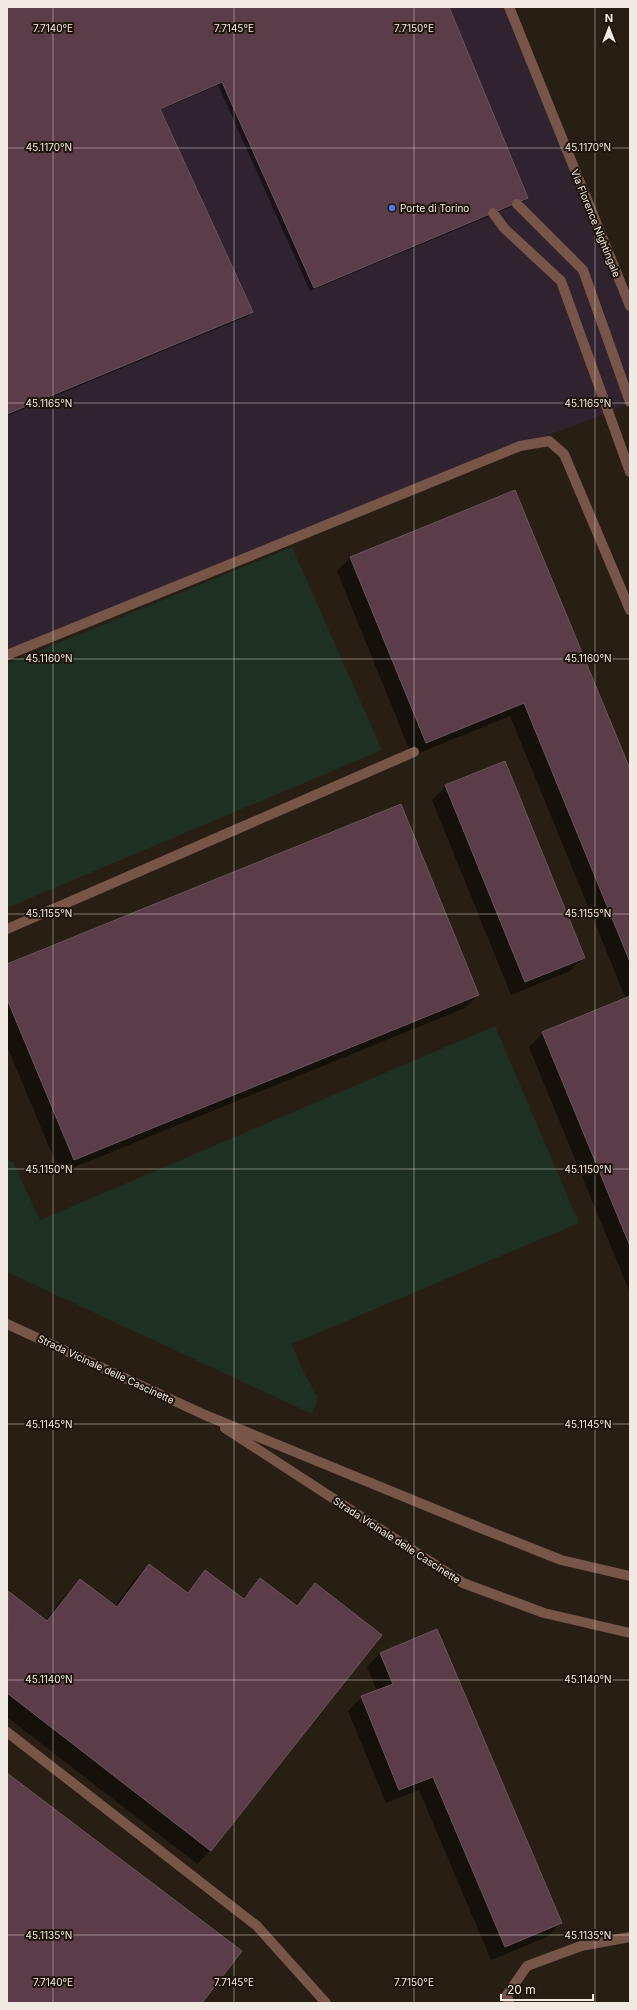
<svg xmlns="http://www.w3.org/2000/svg" width="637" height="2010" viewBox="0 0 637 2010" font-family="Inter,sans-serif">
  <style>
    .commercial { fill: #30222f }
    .green { fill: #1d3021 }
    .shadow { fill: #0007 }
    .building { fill: #5b3c49; stroke: #67565c }
    .lines { fill: none; stroke-linecap: round; stroke-linejoin: round }
    .minor { stroke: #775549; stroke-width: 10 }
    .ticks { fill: none; stroke: #f1eae3; stroke-width: 1; stroke-opacity: 0.45 }
    .shop-dot { fill: #3f7fe0; stroke: #1f150b; stroke-width: 1.5 }
    .labels { text-anchor: middle; dominant-baseline: central; stroke-width: 4; stroke-linejoin: round; paint-order: stroke }
    .poi-label { font-size: 10px; fill: #f1eae3; stroke: #1f150b; text-anchor: start }
    .street-label { font-size: 10px; fill: #f1eae3; stroke: #1f150b }
    .ticks-label { font-size: 10px; text-anchor: middle; fill: #f1eae3; stroke: #1f150b; stroke-width: 4; stroke-linejoin: round; paint-order: stroke }
  </style>
  <rect width="100%" height="100%" fill="#291e14"/>
  <!-- commercial -->
  <path class="commercial" d="M 7,7 L 509,7 L 630,306 L 630,404 L 520,446 L 7,655 Z"/>
  <!-- green -->
  <path class="green" d="M 292,547 L 382,750 L 7,908 L 7,664 Z
    M 495,1026 L 579,1223 L 292,1344 L 303,1371 L 318,1397 L 312,1414 L 7,1272 L 7,1160 L 13,1162 L 40,1220 Z"/>
  <!-- shadow -->
  <path class="shadow" d="M 7,7 L 447,7 L 527,198 L 523,202 L 310,291 L 218,85 L 160,110 L 252,312 L 248,316 L 7,416 Z
    M 515,491 L 630,772 L 630,1293 L 529,1047 L 543,1033 L 626,999 L 510,716 L 412,756 L 337,571 L 350,558 Z
    M 446,786 L 584,957 L 570,971 L 511,995 L 432,800 Z
    M 7,966 L 478,995 L 465,1008 L 60,1173 L 7,1046 Z
    M 149,1565 L 186,1593 L 206,1571 L 242,1599 L 261,1579 L 295,1606 L 315,1584 L 210,1851 L 197,1864 L 7,1717 L 7,1593 L 8,1592 L 45,1621 L 66,1594 L 80,1580 L 114,1607 L 135,1579 Z
    M 380,1653 L 561,1923 L 547,1937 L 491,1960 L 419,1790 L 386,1803 L 348,1711 L 362,1697 L 377,1691 L 367,1667 Z"/>
  <!-- building -->
  <path class="building" d="M 7,7 L 449,7 L 528,198 L 314,288 L 222,82 L 160,109 L 253,312 L 7,414 Z
    M 515,490 L 630,769 L 630,962 L 524,703 L 426,743 L 350,557 Z
    M 505,761 L 585,958 L 525,982 L 445,785 Z
    M 401,804 L 479,995 L 74,1160 L 7,999 L 7,964 Z
    M 630,996 L 630,1246 L 542,1032 Z
    M 149,1564 L 188,1593 L 205,1570 L 244,1599 L 260,1578 L 297,1606 L 315,1583 L 382,1635 L 211,1851 L 7,1693 L 8,1591 L 47,1621 L 80,1579 L 117,1607 Z
    M 437,1629 L 562,1923 L 505,1947 L 433,1777 L 399,1790 L 361,1696 L 393,1684 L 380,1653 Z
    M 7,1773 L 242,1951 L 202,2003 L 7,2003 Z"/>
  <g class="lines">
    <!-- minor -->
    <path class="minor" d="M 509,7 L 630,306
      M 517,204 L 583,270 L 630,402
      M 493,213 L 504,228 L 561,281 L 630,472
      M 7,655 L 520,446 L 549,441 L 564,454 L 630,610
      M 7,929 L 414,752
      M 7,1324 L 205,1415 L 478,1527 L 561,1560 L 630,1576
      M 225,1428 L 463,1583 L 544,1613 L 630,1633
      M 7,1732 L 257,1926 L 326,2003
      M 509,2003 L 507,1995 L 527,1966 L 581,1946 L 630,1937"/>
  </g>
  <!-- ticks -->
  <path class="ticks" d="M 53,7 L 53,2003M 234,7 L 234,2003M 414,7 L 414,2003M 595,7 L 595,2003M 7,148 L 630,148M 7,403 L 630,403M 7,659 L 630,659M 7,914 L 630,914M 7,1169 L 630,1169M 7,1424 L 630,1424M 7,1680 L 630,1680M 7,1935 L 630,1935"/>
  <!-- markers -->
  <circle class="shop-dot" cx="392" cy="208" r="4"/>
  <g class="labels">
    <!-- poi labels -->
    <g class="poi-label">
      <text x="400" y="208">Porte di Torino</text>
    </g>
    <!-- street labels -->
    <g class="street-label">
      <text transform="translate(596 223) rotate(68)">Via Florence Nightingale</text>
      <text transform="translate(106 1369) rotate(25)">Strada Vicinale delle Cascinette</text>
      <text transform="translate(397 1540) rotate(33)">Strada Vicinale delle Cascinette</text>
    </g>
  </g>
  <g class="ticks-label">
    <text x="53" y="32">7.7140°E</text>
    <text x="234" y="32">7.7145°E</text>
    <text x="414" y="32">7.7150°E</text>
    <text x="49" y="151">45.1170°N</text>
    <text x="588" y="151">45.1170°N</text>
    <text x="49" y="407">45.1165°N</text>
    <text x="588" y="407">45.1165°N</text>
    <text x="49" y="662">45.1160°N</text>
    <text x="588" y="662">45.1160°N</text>
    <text x="49" y="917">45.1155°N</text>
    <text x="588" y="917">45.1155°N</text>
    <text x="49" y="1173">45.1150°N</text>
    <text x="588" y="1173">45.1150°N</text>
    <text x="49" y="1428">45.1145°N</text>
    <text x="588" y="1428">45.1145°N</text>
    <text x="49" y="1683">45.1140°N</text>
    <text x="588" y="1683">45.1140°N</text>
    <text x="49" y="1939">45.1135°N</text>
    <text x="588" y="1939">45.1135°N</text>
    <text x="53" y="1986">7.7140°E</text>
    <text x="234" y="1986">7.7145°E</text>
    <text x="414" y="1986">7.7150°E</text>
  </g>
  <!-- border -->
  <rect width="637" height="2010" fill="none" stroke="#f1eae3" stroke-width="16"/>
  <!-- north arrow -->
  <g transform="translate(609 28)" stroke="#1f150b" stroke-width="3" paint-order="stroke">
  <path d="M0-3L7 15L0 10L-7 15Z" fill="#f1eae3"/>
  <text y="-6" font-size="11" font-weight="bold" text-anchor="middle" fill="#f1eae3">N</text>
  </g>
  <!-- scale -->
  <path d="M501 1994v6h92v-6" fill="none" stroke="#f1eae3" stroke-width="2"/>
  <text x="507" y="1994" font-size="12" fill="#f1eae3" stroke="#1f150b" stroke-width="3" paint-order="stroke">20 m</text>
</svg>
